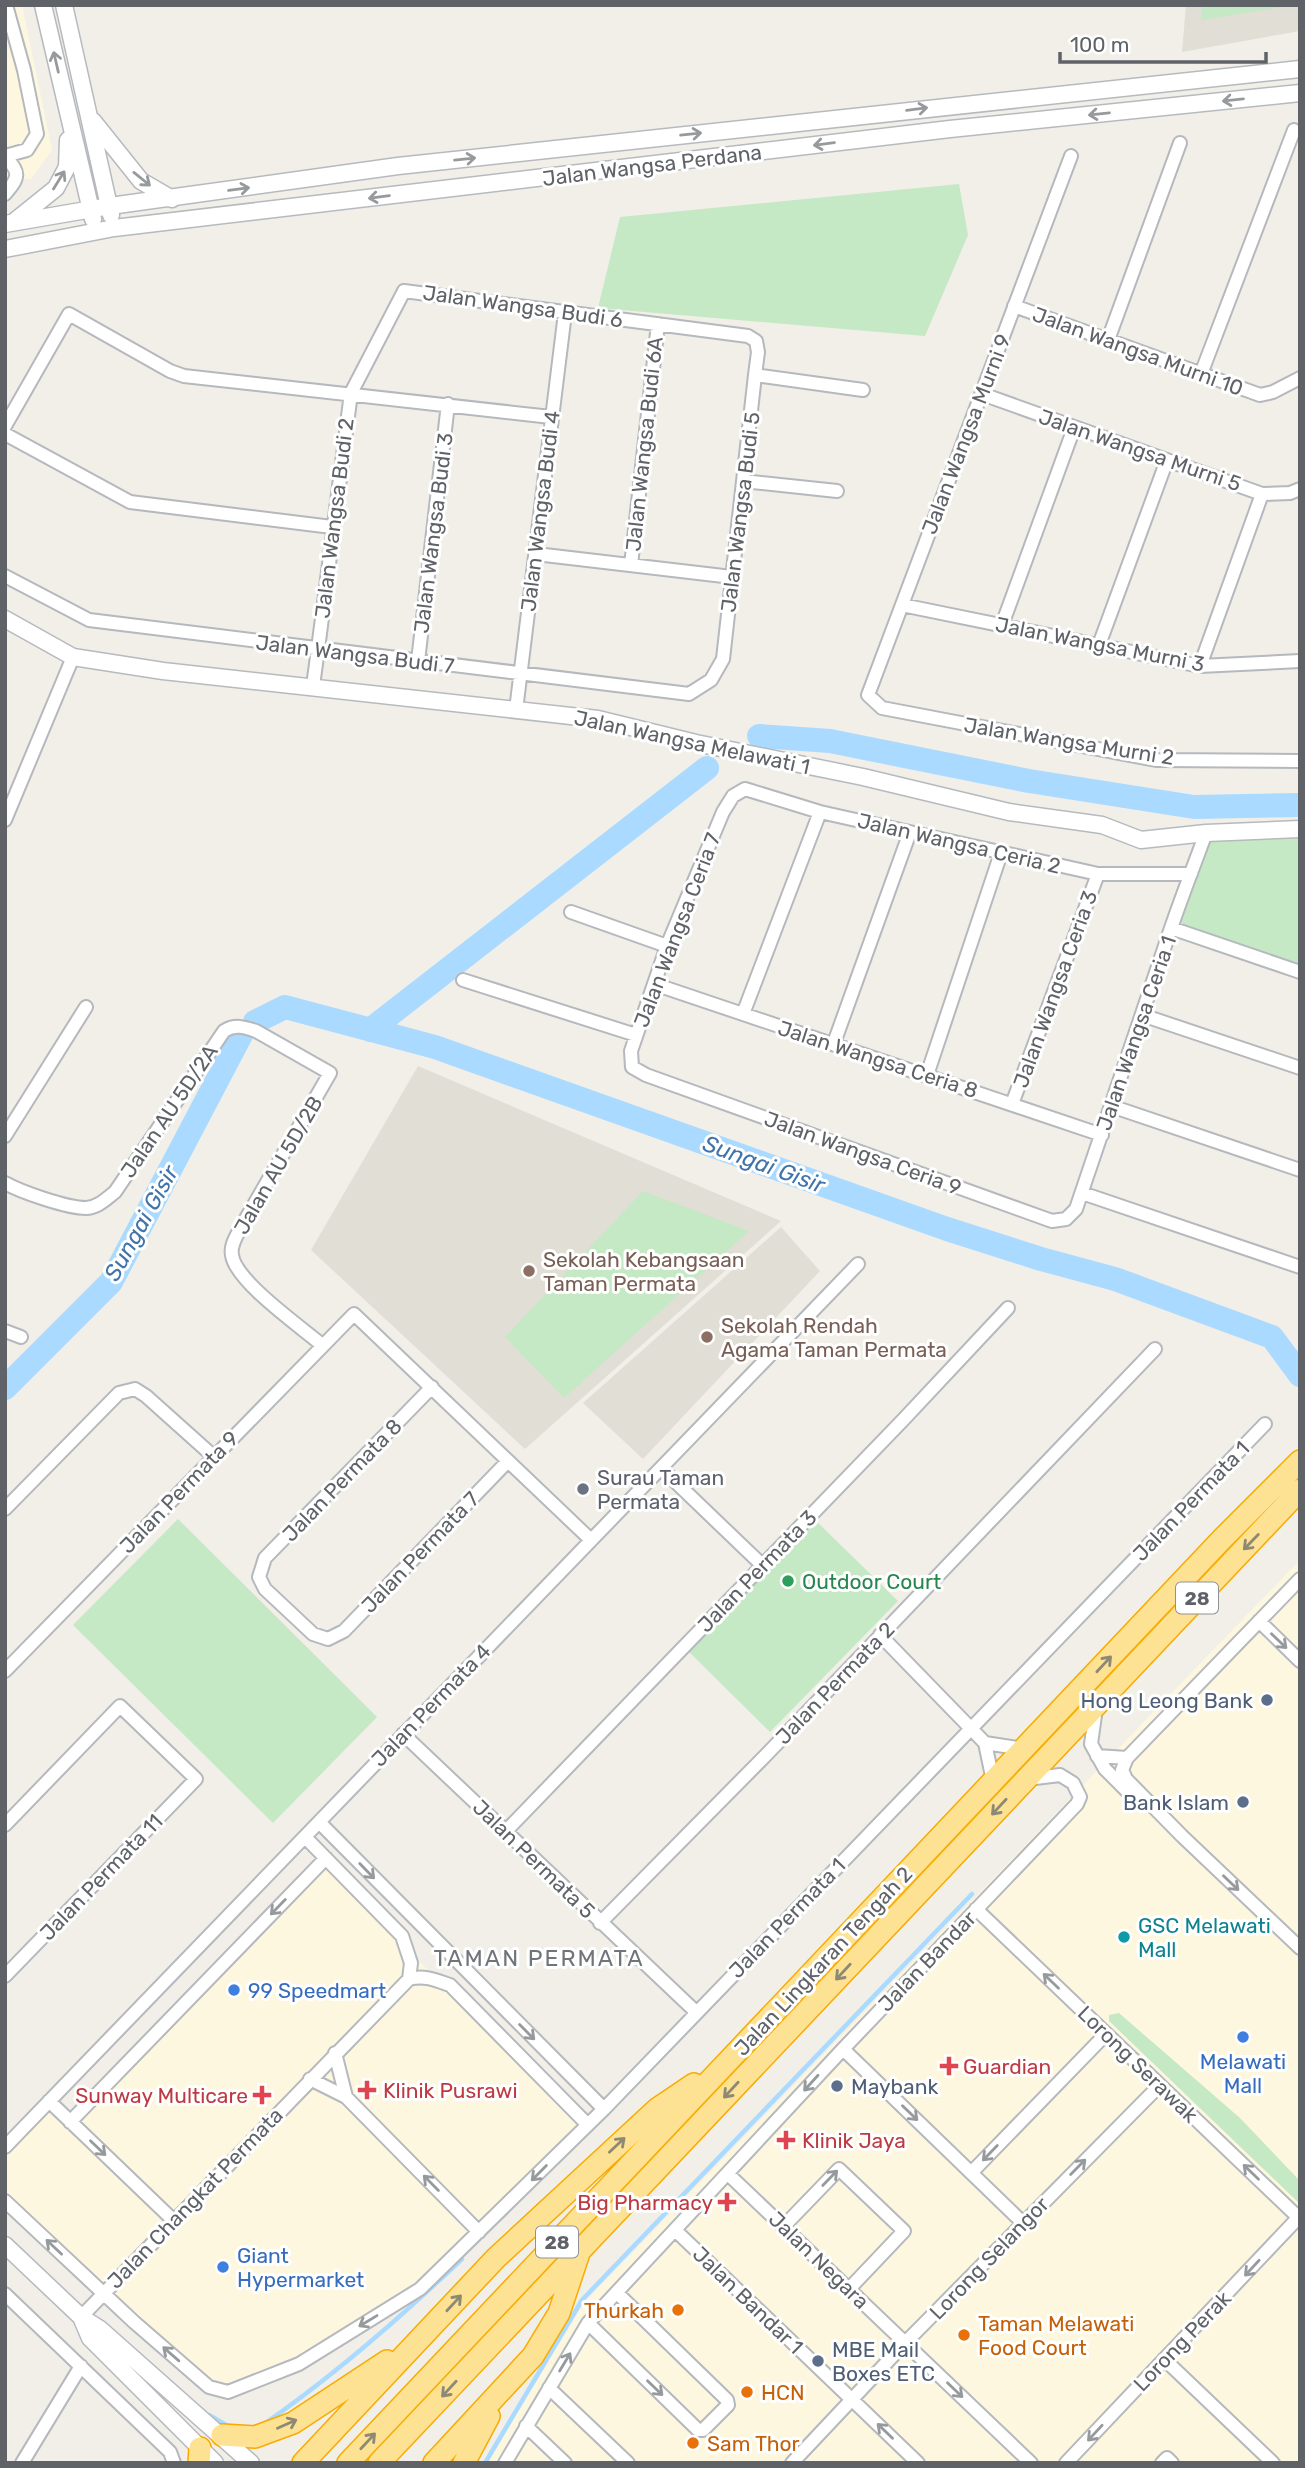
<svg xmlns="http://www.w3.org/2000/svg" width="1305" height="2468" viewBox="0 0 1305 2468" font-family="Rubik,sans-serif">
  <style>
    .commercial { fill: #fef7e0 }
    .education { fill: #e1ded6 }
    .green { fill: #c5e8c5 }
    .lines { fill: none; stroke-linecap: round; stroke-linejoin: round }
    .stream { stroke: #aadaff; stroke-width: 4.5 }
    .river { stroke: #aadaff; stroke-width: 24 }
    .street-casing { stroke: #b5b8bc; stroke-width: 16 }
    .secondary-casing { stroke: #b6babf; stroke-width: 19 }
    .highway-casing { stroke: #f9ab00; stroke-width: 24 }
    .street { stroke: #fff; stroke-width: 12 }
    .secondary { stroke: #fff; stroke-width: 16 }
    .highway { stroke: #fde293; stroke-width: 21 }
    .oneway { stroke: #979a9d }
    .oneway2 { stroke: #8e8975 }
    .education-dot { fill: #8d6e63; stroke: #fff; stroke-width: 2.5 }
    .worship-dot { fill: #6b7280; stroke: #fff; stroke-width: 2.5 }
    .leisure-dot { fill: #2e9e5b; stroke: #fff; stroke-width: 2.5 }
    .service-dot { fill: #5c6f8a; stroke: #fff; stroke-width: 2.5 }
    .culture-dot { fill: #0f9aa8; stroke: #fff; stroke-width: 2.5 }
    .shop-dot { fill: #3f7fe0; stroke: #fff; stroke-width: 2.5 }
    .health-dot { fill: #e0444e; stroke: #fff; stroke-width: 2.5 }
    .food-dot { fill: #e8710a; stroke: #fff; stroke-width: 2.5 }
    .labels { text-anchor: middle; dominant-baseline: central; stroke-width: 6; stroke-linejoin: round; paint-order: stroke }
    .shield { fill: #fff; stroke: #8f9295; stroke-width: 2 }
    .shield-label { font-size: 19px; font-weight: bold; fill: #5f6368 }
    .street-label { font-size: 21px; fill: #5f6368; stroke: #fff }
    .education-label { font-size: 21px; fill: #785e54; stroke: #fff; text-anchor: start }
    .worship-label { font-size: 21px; fill: #5b616d; stroke: #fff; text-anchor: start }
    .leisure-label { font-size: 21px; fill: #27864d; stroke: #fff; text-anchor: start }
    .service-label { font-size: 21px; fill: #4e5e75; stroke: #fff; text-anchor: end }
    .culture-label { font-size: 21px; fill: #0d838f; stroke: #fff; text-anchor: start }
    .shop-label { font-size: 21px; fill: #366cbe; stroke: #fff; text-anchor: start }
    .health-label { font-size: 21px; fill: #be3a42; stroke: #fff; text-anchor: start }
    .food-label { font-size: 21px; fill: #c56008; stroke: #fff; text-anchor: start }
    .water-label { font-size: 23px; font-style: italic; fill: #4174aa; stroke: #fff }
    .neighbourhood-label { font-size: 23px; letter-spacing: 2px; fill: #70757a; stroke: #fff }
  </style>
  <rect width="100%" height="100%" fill="#f1efe8"/>
  <!-- commercial -->
  <path class="commercial" d="M 5,5 L 22,5 L 52,150 L 31,179 L 5,178 Z
    M 1300,1560 L 1300,2463 L 487,2463 L 584,2303 Z
    M 325,1866 L 580,2124 L 416,2285 L 298,2358 L 227,2387 L 210,2381 L 5,2194 L 5,2155 L 49,2109 L 70,2129 Z"/>
  <!-- education -->
  <path class="education" d="M 1186,5 L 1300,5 L 1300,31 L 1182,52 Z
    M 418,1066 L 781,1221 L 525,1449 L 311,1250 Z
    M 781,1227 L 820,1271 L 643,1459 L 583,1403 Z"/>
  <!-- green -->
  <path class="green" d="M 1202,5 L 1295,5 L 1201,20 Z
    M 959,184 L 968,235 L 925,336 L 598,308 L 620,217 Z
    M 1300,837 L 1300,969 L 1175,928 L 1204,839 Z
    M 643,1191 L 749,1231 L 564,1398 L 505,1337 Z
    M 812,1517 L 898,1601 L 770,1732 L 685,1648 Z
    M 178,1519 L 377,1717 L 273,1823 L 73,1625 Z
    M 1119,2013 L 1240,2118 L 1300,2181 L 1300,2204 L 1109,2021 L 1109,2015 Z"/>
  <g class="lines">
    <!-- stream -->
    <path class="stream" d="M 209,2415 L 228,2426
      M 264,2424 C 335,2375 400,2318 462,2259
      M 485,2463 L 582,2300 L 972,1894"/>
    <!-- river -->
    <path class="river" d="M 759,736 L 830,741 L 1029,781 L 1194,807 L 1300,805
      M 255,1022 L 285,1007 L 435,1047 L 947,1229 L 1041,1259 L 1115,1279 L 1272,1337 L 1300,1375
      M 370,1030 L 707,768
      M 5,1388 L 111,1282 L 242,1033"/>
    <!-- street casing -->
    <g class="street-casing">
      <path id="street" d="M 5,156 L 27,150 L 37,134 L 24,70 L 6,5
        M 1071,156 L 868,695 L 882,708 L 1156,760 L 1300,761
        M 5,157 C 21,172 19,178 5,194
        M 1014,306 L 1260,395 L 1273,392 L 1300,378
        M 1108,340 L 1180,143
        M 1201,374 L 1294,130
        M 755,375 L 863,390
        M 982,394 L 1262,494 L 1290,493 L 1300,489
        M 5,426 L 69,314 L 170,371 L 184,376 L 551,417
        M 5,434 L 130,502 L 332,527
        M 743,481 L 837,491
        M 536,554 L 732,577
        M 631,565 L 658,324
        M 5,576 L 89,620 L 689,694 L 711,680 L 723,659 L 755,375 L 758,352 L 756,341 L 748,336 L 404,291 L 351,393 L 318,649 L 313,686
        M 902,605 L 1200,666 L 1300,661
        M 1002,625 L 1074,428
        M 1099,645 L 1167,460
        M 418,661 L 448,404
        M 1200,666 L 1262,494
        M 516,710 L 565,313
        M 5,820 L 73,657
        M 1191,874 L 1098,874 L 820,812 L 745,789 L 733,796 L 723,812 L 667,946 L 631,1051 L 632,1067 L 646,1075 L 1052,1221 L 1066,1219 L 1076,1209 L 1171,928 C 1182,896 1194,865 1206,833
        M 571,912 L 667,946
        M 1171,928 L 1300,972
        M 463,980 L 636,1035
        M 654,984 L 1102,1135
        M 743,1014 L 820,812
        M 1142,1015 L 1300,1068
        M 834,1043 L 910,832
        M 927,1075 L 1001,853
        M 1012,1104 L 1098,874
        M 1111,1106 L 1300,1170
        M 5,1136 L 86,1007
        M 5,1183 C 21,1192 67,1208 86,1208 C 97,1208 106,1199 115,1192 L 224,1031 C 235,1024 244,1027 256,1031 L 330,1073 L 240,1229 C 236,1237 230,1246 232,1255 C 235,1281 301,1327 322,1345
        M 1082,1193 L 1300,1267
        M 5,1331 L 21,1337
        M 432,1387 L 265,1558 L 259,1577 L 265,1589 L 313,1634 L 328,1639 L 344,1631 L 508,1461
        M 661,1468 L 762,1565
        M 5,1509 L 119,1393 L 135,1389 L 146,1396 L 213,1456
        M 1300,1579 L 1127,1758 L 1122,1770 L 1126,1779 L 1182,1836 L 1300,1948
        M 1259,1621 L 1300,1661
        M 880,1635 L 985,1743
        M 5,1671 L 354,1314 L 591,1540
        M 1096,1708 L 1091,1744 L 1105,1769 L 1130,1794
        M 403,1734 L 696,2012
        M 985,1743 L 1024,1749
        M 985,1743 L 993,1781
        M 1097,1756 L 1127,1758
        M 319,1822 L 604,2109
        M 5,1825 L 120,1706 L 196,1779 L 5,1976
        M 505,1832 L 903,1420 L 1008,1308
        M 976,1909 L 1300,2219
        M 600,1923 L 767,1754 L 1155,1349
        M 409,1979 C 425,1975 435,1980 450,1985 L 587,2124
        M 843,2049 L 1023,2223
        M 335,2053 L 346,2097
        M 310,2079 L 346,2097 L 479,2232
        M 49,2101 L 173,2220
        M 70,2122 L 326,1858
        M 5,2147 L 858,1264
        M 971,2173 L 1106,2034
        M 728,2174 L 1031,2463
        M 5,2201 L 134,2322 L 209,2387 L 228,2392 L 299,2364 L 420,2289 L 604,2109 L 1265,1424
        M 783,2227 L 839,2169 L 904,2231 L 849,2289
        M 675,2230 L 918,2463
        M 5,2294 L 170,2452 L 174,2463
        M 81,2317 L 409,1979 L 411,1963 L 402,1936 L 305,1837
        M 588,2323 L 698,2430 L 703,2430 L 728,2405 L 727,2400 L 617,2293
        M 1164,2359 L 1273,2463
        M 549,2388 L 628,2463
        M 526,2426 L 565,2463
        M 22,2463 L 81,2366
        M 505,2463 L 588,2323 L 843,2049 L 1077,1804 L 1080,1797 L 1073,1783 L 1060,1775 L 1027,1779
        M 792,2463 L 905,2343 L 1160,2085
        M 1066,2463 L 1298,2218
        M 1162,2463 L 1167,2458 L 1172,2463"/>
    </g>
    <!-- secondary casing -->
    <g class="secondary-casing">
      <path id="secondary" d="M 43,5 L 93,219
        M 64,5 L 111,215
        M 93,121 L 141,181 L 172,199
        M 15,221 L 56,188 L 67,167 L 68,140
        M 5,224 L 110,206 L 398,166 L 1300,69
        M 5,249 L 114,228 L 950,129 L 1300,93
        M 5,619 L 73,657 L 163,671 L 598,719 L 696,743 L 863,777 L 1009,812 L 1102,825 L 1141,840 L 1206,833 L 1300,829
        M 5,2245 L 81,2317 L 100,2329 L 251,2463
        M 81,2317 L 90,2338 L 215,2463"/>
    </g>
    <!-- highway casing -->
    <g class="highway-casing">
      <path id="highway" d="M 222,2435 L 255,2437 L 293,2423 L 387,2361
        M 199,2463 L 200,2448
        M 303,2463 L 496,2258 L 657,2109 L 694,2084
        M 348,2463 L 1223,1538 L 1300,1461
        M 379,2463 L 1300,1490
        M 434,2463 L 533,2356 L 559,2313 L 578,2256
        M 464,2463 L 489,2416"/>
    </g>
    <!-- street -->
    <use href="#street" class="street"/>
    <!-- secondary -->
    <use href="#secondary" class="secondary"/>
    <!-- highway -->
    <use href="#highway" class="highway"/>
  </g>
  <!-- one-way arrows -->
  <defs><path id="oneway-shaft" d="M-6 0H5M1.5-3L5.5 0L1.5 3" fill="none" stroke-width="1.6" stroke-linecap="round" stroke-linejoin="round" transform="scale(1.75)"/></defs>
  <g class="oneway">
    <use href="#oneway-shaft" transform="translate(56 62) rotate(-103)"/>
    <use href="#oneway-shaft" transform="translate(1233 100) rotate(174)"/>
    <use href="#oneway-shaft" transform="translate(917 109) rotate(-7)"/>
    <use href="#oneway-shaft" transform="translate(1099 114) rotate(174)"/>
    <use href="#oneway-shaft" transform="translate(691 134) rotate(-6)"/>
    <use href="#oneway-shaft" transform="translate(824 144) rotate(173)"/>
    <use href="#oneway-shaft" transform="translate(465 159) rotate(-6)"/>
    <use href="#oneway-shaft" transform="translate(142 179) rotate(39)"/>
    <use href="#oneway-shaft" transform="translate(59 180) rotate(-58)"/>
    <use href="#oneway-shaft" transform="translate(239 189) rotate(-8)"/>
    <use href="#oneway-shaft" transform="translate(379 197) rotate(173)"/>
    <use href="#oneway-shaft" transform="translate(1279 1641) rotate(44)"/>
    <use href="#oneway-shaft" transform="translate(367 1871) rotate(46)"/>
    <use href="#oneway-shaft" transform="translate(1231 1883) rotate(44)"/>
    <use href="#oneway-shaft" transform="translate(278 1907) rotate(134)"/>
    <use href="#oneway-shaft" transform="translate(1051 1981) rotate(-136)"/>
    <use href="#oneway-shaft" transform="translate(527 2032) rotate(45)"/>
    <use href="#oneway-shaft" transform="translate(811 2083) rotate(132)"/>
    <use href="#oneway-shaft" transform="translate(910 2113) rotate(44)"/>
    <use href="#oneway-shaft" transform="translate(98 2148) rotate(44)"/>
    <use href="#oneway-shaft" transform="translate(990 2153) rotate(134)"/>
    <use href="#oneway-shaft" transform="translate(1078 2167) rotate(-45)"/>
    <use href="#oneway-shaft" transform="translate(1251 2172) rotate(-136)"/>
    <use href="#oneway-shaft" transform="translate(539 2173) rotate(135)"/>
    <use href="#oneway-shaft" transform="translate(830 2178) rotate(-46)"/>
    <use href="#oneway-shaft" transform="translate(431 2183) rotate(-135)"/>
    <use href="#oneway-shaft" transform="translate(54 2247) rotate(-137)"/>
    <use href="#oneway-shaft" transform="translate(1252 2268) rotate(133)"/>
    <use href="#oneway-shaft" transform="translate(368 2321) rotate(149)"/>
    <use href="#oneway-shaft" transform="translate(171 2354) rotate(-139)"/>
    <use href="#oneway-shaft" transform="translate(565 2362) rotate(-59)"/>
    <use href="#oneway-shaft" transform="translate(655 2388) rotate(44)"/>
    <use href="#oneway-shaft" transform="translate(955 2390) rotate(44)"/>
    <use href="#oneway-shaft" transform="translate(885 2431) rotate(-136)"/>
    <use href="#oneway-shaft" transform="translate(1095 2433) rotate(133)"/>
  </g>
  <g class="oneway2">
    <use href="#oneway-shaft" transform="translate(1251 1542) rotate(134)"/>
    <use href="#oneway-shaft" transform="translate(1104 1664) rotate(-47)"/>
    <use href="#oneway-shaft" transform="translate(999 1807) rotate(133)"/>
    <use href="#oneway-shaft" transform="translate(843 1972) rotate(133)"/>
    <use href="#oneway-shaft" transform="translate(731 2090) rotate(133)"/>
    <use href="#oneway-shaft" transform="translate(617 2145) rotate(-43)"/>
    <use href="#oneway-shaft" transform="translate(454 2303) rotate(-47)"/>
    <use href="#oneway-shaft" transform="translate(449 2389) rotate(133)"/>
    <use href="#oneway-shaft" transform="translate(287 2424) rotate(-24)"/>
    <use href="#oneway-shaft" transform="translate(368 2441) rotate(-47)"/>
  </g>
  <!-- markers -->
  <g class="education-dot">
    <circle cx="529" cy="1271" r="7"/>
    <circle cx="707" cy="1337" r="7"/>
  </g>
  <circle class="worship-dot" cx="583" cy="1489" r="7"/>
  <circle class="leisure-dot" cx="788" cy="1581" r="7"/>
  <g class="service-dot">
    <circle cx="1267" cy="1700" r="7"/>
    <circle cx="1243" cy="1802" r="7"/>
    <circle cx="837" cy="2086" r="7"/>
    <circle cx="818" cy="2361" r="7"/>
  </g>
  <circle class="culture-dot" cx="1124" cy="1937" r="7"/>
  <g class="shop-dot">
    <circle cx="234" cy="1990" r="7"/>
    <circle cx="1243" cy="2037" r="7"/>
    <circle cx="223" cy="2267" r="7"/>
  </g>
  <g class="health-dot">
    <path d="M945.5 2055.5h7v7h7v7h-7v7h-7v-7h-7v-7h7z"/>
    <path d="M363.5 2079.5h7v7h7v7h-7v7h-7v-7h-7v-7h7z"/>
    <path d="M258.5 2084.5h7v7h7v7h-7v7h-7v-7h-7v-7h7z"/>
    <path d="M782.5 2129.5h7v7h7v7h-7v7h-7v-7h-7v-7h7z"/>
    <path d="M723.5 2191.5h7v7h7v7h-7v7h-7v-7h-7v-7h7z"/>
  </g>
  <g class="food-dot">
    <circle cx="678" cy="2310" r="7"/>
    <circle cx="964" cy="2335" r="7"/>
    <circle cx="747" cy="2392" r="7"/>
    <circle cx="693" cy="2443" r="7"/>
  </g>
  <g class="labels">
    <!-- shield labels -->
    <g class="shield">
      <rect x="1176" y="1582.5" width="42" height="31" rx="5"/>
      <rect x="536" y="2226.5" width="42" height="31" rx="5"/>
    </g>
    <g class="shield-label">
      <text x="1197" y="1598">28</text>
      <text x="557" y="2242">28</text>
    </g>
    <!-- street labels -->
    <g class="street-label">
      <text transform="translate(652 165) rotate(-7)">Jalan Wangsa Perdana</text>
      <text transform="translate(523 306) rotate(8)">Jalan Wangsa Budi 6</text>
      <text transform="translate(1138 351) rotate(20)">Jalan Wangsa Murni 10</text>
      <text transform="translate(966 434) rotate(-69)">Jalan Wangsa Murni 9</text>
      <text transform="translate(644 444) rotate(-84)">Jalan Wangsa Budi 6A</text>
      <text transform="translate(1140 450) rotate(19)">Jalan Wangsa Murni 5</text>
      <text transform="translate(540 511) rotate(-83)">Jalan Wangsa Budi 4</text>
      <text transform="translate(740 512) rotate(-83)">Jalan Wangsa Budi 5</text>
      <text transform="translate(334 518) rotate(-83)">Jalan Wangsa Budi 2</text>
      <text transform="translate(433 533) rotate(-83)">Jalan Wangsa Budi 3</text>
      <text transform="translate(1100 644) rotate(11)">Jalan Wangsa Murni 3</text>
      <text transform="translate(355 654) rotate(7)">Jalan Wangsa Budi 7</text>
      <text transform="translate(1069 741) rotate(9)">Jalan Wangsa Murni 2</text>
      <text transform="translate(692 742) rotate(12)">Jalan Wangsa Melawati 1</text>
      <text transform="translate(959 843) rotate(13)">Jalan Wangsa Ceria 2</text>
      <text transform="translate(677 930) rotate(-69)">Jalan Wangsa Ceria 7</text>
      <text transform="translate(1055 989) rotate(-70)">Jalan Wangsa Ceria 3</text>
      <text transform="translate(1136 1033) rotate(-71)">Jalan Wangsa Ceria 1</text>
      <text transform="translate(878 1059) rotate(18)">Jalan Wangsa Ceria 8</text>
      <text transform="translate(169 1111) rotate(-56)">Jalan AU 5D/2A</text>
      <text transform="translate(863 1153) rotate(20)">Jalan Wangsa Ceria 9</text>
      <text transform="translate(278 1165) rotate(-60)">Jalan AU 5D/2B</text>
      <text transform="translate(342 1480) rotate(-46)">Jalan Permata 8</text>
      <text transform="translate(179 1492) rotate(-46)">Jalan Permata 9</text>
      <text transform="translate(1191 1501) rotate(-46)">Jalan Permata 1</text>
      <text transform="translate(420 1552) rotate(-46)">Jalan Permata 7</text>
      <text transform="translate(757 1571) rotate(-46)">Jalan Permata 3</text>
      <text transform="translate(835 1683) rotate(-46)">Jalan Permata 2</text>
      <text transform="translate(431 1705) rotate(-46)">Jalan Permata 4</text>
      <text transform="translate(534 1859) rotate(44)">Jalan Permata 5</text>
      <text transform="translate(101 1877) rotate(-46)">Jalan Permata 11</text>
      <text transform="translate(787 1918) rotate(-46)">Jalan Permata 1</text>
      <text transform="translate(823 1961) rotate(-47)">Jalan Lingkaran Tengah 2</text>
      <text transform="translate(927 1961) rotate(-46)">Jalan Bandar</text>
      <text transform="translate(1138 2064) rotate(44)">Lorong Serawak</text>
      <text transform="translate(195 2198) rotate(-46)">Jalan Changkat Permata</text>
      <text transform="translate(989 2258) rotate(-46)">Lorong Selangor</text>
      <text transform="translate(819 2260) rotate(44)">Jalan Negara</text>
      <text transform="translate(748 2300) rotate(44)">Jalan Bandar 1</text>
      <text transform="translate(1182 2341) rotate(-46)">Lorong Perak</text>
    </g>
    <!-- education labels -->
    <g class="education-label">
      <text x="543" y="1259">Sekolah Kebangsaan<tspan x="543" dy="24">Taman Permata</tspan></text>
      <text x="721" y="1325">Sekolah Rendah<tspan x="721" dy="24">Agama Taman Permata</tspan></text>
    </g>
    <!-- worship labels -->
    <g class="worship-label">
      <text x="597" y="1477">Surau Taman<tspan x="597" dy="24">Permata</tspan></text>
    </g>
    <!-- leisure labels -->
    <g class="leisure-label">
      <text x="802" y="1581">Outdoor Court</text>
    </g>
    <!-- service labels -->
    <g class="service-label">
      <text x="1253" y="1700">Hong Leong Bank</text>
      <text x="1229" y="1802">Bank Islam</text>
      <text x="851" y="2086" text-anchor="start">Maybank</text>
      <text x="832" y="2349" text-anchor="start">MBE Mail<tspan x="832" dy="24">Boxes ETC</tspan></text>
    </g>
    <!-- culture labels -->
    <g class="culture-label">
      <text x="1138" y="1925">GSC Melawati<tspan x="1138" dy="24">Mall</tspan></text>
    </g>
    <!-- shop labels -->
    <g class="shop-label">
      <text x="248" y="1990">99 Speedmart</text>
      <text x="1243" y="2061" text-anchor="middle">Melawati<tspan x="1243" dy="24">Mall</tspan></text>
      <text x="237" y="2255">Giant<tspan x="237" dy="24">Hypermarket</tspan></text>
    </g>
    <!-- health labels -->
    <g class="health-label">
      <text x="963" y="2066">Guardian</text>
      <text x="383" y="2090">Klinik Pusrawi</text>
      <text x="248" y="2095" text-anchor="end">Sunway Multicare</text>
      <text x="802" y="2140">Klinik Jaya</text>
      <text x="713" y="2202" text-anchor="end">Big Pharmacy</text>
    </g>
    <!-- food labels -->
    <g class="food-label">
      <text x="664" y="2310" text-anchor="end">Thurkah</text>
      <text x="978" y="2323">Taman Melawati<tspan x="978" dy="24">Food Court</tspan></text>
      <text x="761" y="2392">HCN</text>
      <text x="707" y="2443">Sam Thor</text>
    </g>
    <!-- water labels -->
    <g class="water-label">
      <text transform="translate(764 1164) rotate(20)">Sungai Gisir</text>
      <text transform="translate(141 1223) rotate(-61)">Sungai Gisir</text>
    </g>
    <!-- neighbourhood labels -->
    <g class="neighbourhood-label">
      <text x="539" y="1958">TAMAN PERMATA</text>
    </g>
  </g>
  <!-- border -->
  <rect width="1305" height="2468" fill="none" stroke="#5f6368" stroke-width="14"/>
  <!-- scale -->
  <path d="M1060 52v10h206v-10" fill="none" stroke="#5f6368" stroke-width="3.5"/>
  <text x="1070" y="52" font-size="21" fill="#5f6368" stroke="#ffffff" stroke-width="5" paint-order="stroke">100 m</text>
</svg>
